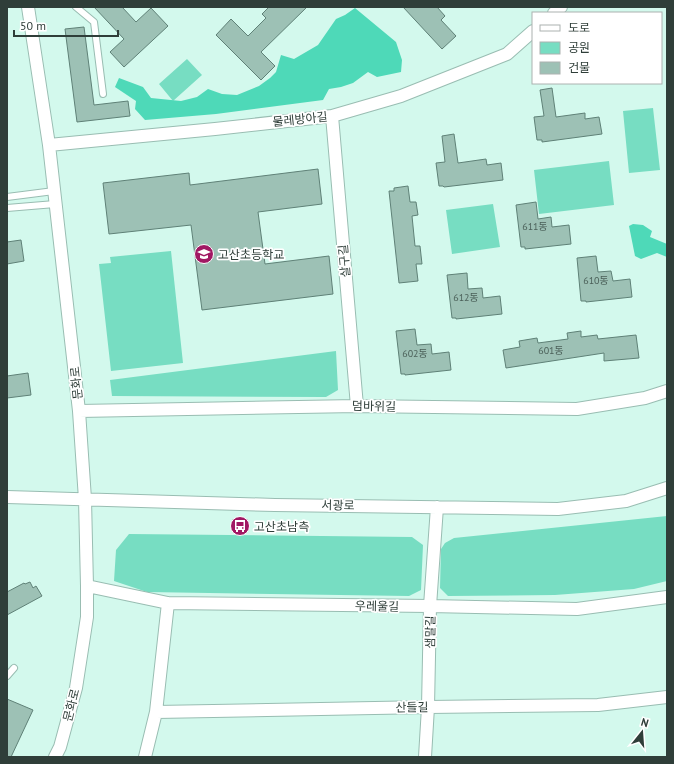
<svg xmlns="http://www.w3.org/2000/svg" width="674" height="764" viewBox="0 0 674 764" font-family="'PT Sans','Noto Sans KR',sans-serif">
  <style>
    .green { fill: #77ddc2 }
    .forest { fill: #4ed9b8 }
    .building { fill: #9dc1b5; stroke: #5f8177 }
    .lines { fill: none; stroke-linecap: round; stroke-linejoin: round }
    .lane-casing { stroke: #99bdb2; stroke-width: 8 }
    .street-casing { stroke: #99bdb2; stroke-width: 14 }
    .lane { stroke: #fff; stroke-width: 6 }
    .street { stroke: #fff; stroke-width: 12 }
    .labels { text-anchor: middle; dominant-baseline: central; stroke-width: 3.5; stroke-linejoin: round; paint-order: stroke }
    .number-label { font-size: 10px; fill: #4a5f58 }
    .street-label { font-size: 12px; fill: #2f3e39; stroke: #fff }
    .poi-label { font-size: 12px; fill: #2f3e39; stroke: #fff; text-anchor: start }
  </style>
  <rect width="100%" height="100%" fill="#d3f9ed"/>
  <!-- green -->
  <path class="green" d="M 187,59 L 202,75 L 173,101 L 159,84 Z
    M 653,108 L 660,170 L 629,173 L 623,111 Z
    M 609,161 L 614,205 L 539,214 L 534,170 Z
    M 493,204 L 500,247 L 452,254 L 446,210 Z
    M 171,251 L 183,363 L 111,371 L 99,264 L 111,263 L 110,257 Z
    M 336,351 L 338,390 L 326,397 L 112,396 L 110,380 Z
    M 667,516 L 667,581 L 634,589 L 555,595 L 448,596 L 440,588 L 441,549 L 445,543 L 454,538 Z
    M 129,534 L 412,537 L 423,545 L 421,590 L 409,596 L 147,592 L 114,581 L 116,550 Z"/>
  <!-- forest -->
  <path class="forest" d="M 355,8 L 396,42 L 402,60 L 401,72 L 377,77 L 368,72 L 353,83 L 341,87 L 329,89 L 323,100 L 216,114 L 145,120 L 135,109 L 136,101 L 115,87 L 119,78 L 143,87 L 151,98 L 181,101 L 197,97 L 208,89 L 222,94 L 237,95 L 259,86 L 270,78 L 276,72 L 281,55 L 294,59 L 318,45 L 336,19 L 345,15 Z
    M 633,224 L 643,225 L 652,231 L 650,237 L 667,244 L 667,257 L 657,253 L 641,259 L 635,256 L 629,226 Z"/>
  <!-- building -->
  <path class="building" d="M 94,7 L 122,7 L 136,22 L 151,8 L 168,26 L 124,67 L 110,52 L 124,39 Z
    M 269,7 L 307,7 L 261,52 L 275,66 L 261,80 L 216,35 L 231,19 L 248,36 L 266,18 L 262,14 Z
    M 403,7 L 437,7 L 445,16 L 441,20 L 456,36 L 442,49 Z
    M 84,27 L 94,105 L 128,101 L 130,116 L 77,122 L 65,29 Z
    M 552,88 L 556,117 L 585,113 L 585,119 L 599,117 L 602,134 L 542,142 L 542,140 L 537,140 L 534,117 L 544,116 L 540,90 Z
    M 454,134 L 458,163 L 486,159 L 487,165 L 501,163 L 503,180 L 444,187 L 443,186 L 439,186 L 436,163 L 445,162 L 442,136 Z
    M 318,169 L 322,204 L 258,212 L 265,264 L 329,256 L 333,294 L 202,310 L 191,225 L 109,234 L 103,183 L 189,173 L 190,185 Z
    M 408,186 L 410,202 L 416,202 L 418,215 L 412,216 L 415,246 L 420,246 L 422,264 L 416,264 L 418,281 L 399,283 L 389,191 L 394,191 L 394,188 Z
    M 536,202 L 538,219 L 551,217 L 552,227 L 569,225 L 571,244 L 525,249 L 525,247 L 521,247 L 516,205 Z
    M 21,240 L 24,261 L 7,264 L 7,242 Z
    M 596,256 L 598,272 L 611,271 L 613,281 L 630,279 L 632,297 L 586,302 L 586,301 L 581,301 L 577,258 Z
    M 467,273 L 468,289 L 482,288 L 483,298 L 500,296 L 502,314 L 456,319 L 456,318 L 452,318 L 447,275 Z
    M 415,329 L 417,345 L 431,344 L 432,354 L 449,352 L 451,370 L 405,375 L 405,374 L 401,374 L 396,331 Z
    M 581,331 L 581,337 L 597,335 L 598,339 L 636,335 L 639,358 L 604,361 L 604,353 L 506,368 L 503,350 L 520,347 L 519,341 L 537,338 L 538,343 L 568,339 L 567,333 Z
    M 28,373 L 31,395 L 7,398 L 7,376 Z
    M 30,582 L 33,588 L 36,586 L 42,596 L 7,615 L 7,592 L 24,583 L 25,584 Z
    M 7,699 L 33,710 L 11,757 L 7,757 Z"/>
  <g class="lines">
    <!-- lane casing -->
    <g class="lane-casing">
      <path id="lane" d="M 76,7 L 94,22 L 103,94
        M 7,197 L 54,191
        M 7,208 L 55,204
        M 7,676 L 14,668"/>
    </g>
    <!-- street casing -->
    <g class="street-casing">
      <path id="street" d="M 28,7 L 49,145 L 79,411 L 85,499 L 87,586 L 87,617 L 76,688 L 60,747 L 55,757
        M 554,13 L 561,7
        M 332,116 L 357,406
        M 49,145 L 215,129 L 332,116 L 401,96 L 507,54 L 533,31
        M 79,411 L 357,406 L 577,409 L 645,398 L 667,391
        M 7,497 L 275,505 L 558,509 L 626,501 L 667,488
        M 87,586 L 168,603 L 430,606 L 577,609 L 667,597
        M 156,712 L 428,707 L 598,705 L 667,697
        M 145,757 L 156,712 L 168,603
        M 425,757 L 428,707 L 430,606 L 437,507"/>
    </g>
    <!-- lane -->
    <use href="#lane" class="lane"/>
    <!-- street -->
    <use href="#street" class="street"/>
  </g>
  <!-- icons -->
  <defs>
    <g id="school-disc" transform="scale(1)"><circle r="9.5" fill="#a11863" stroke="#fff"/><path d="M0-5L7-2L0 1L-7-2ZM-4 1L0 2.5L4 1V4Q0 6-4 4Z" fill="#fff"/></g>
    <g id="bus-disc" transform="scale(1)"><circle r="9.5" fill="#a11863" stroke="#fff"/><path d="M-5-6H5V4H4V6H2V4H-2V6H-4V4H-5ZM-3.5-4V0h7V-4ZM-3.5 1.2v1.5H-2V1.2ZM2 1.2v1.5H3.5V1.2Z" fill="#fff"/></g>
  </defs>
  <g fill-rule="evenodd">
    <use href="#school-disc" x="204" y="254"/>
    <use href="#bus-disc" x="240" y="526"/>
  </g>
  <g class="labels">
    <!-- number labels -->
    <g class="number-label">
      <text x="535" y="226">611동</text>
      <text x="596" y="280">610동</text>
      <text x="466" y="297">612동</text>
      <text x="551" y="350">601동</text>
      <text x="415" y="353">602동</text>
    </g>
    <!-- street labels -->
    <g class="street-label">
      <text transform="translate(300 119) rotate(-6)">물레방아길</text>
      <text transform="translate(344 261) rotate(-95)">살구길</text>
      <text transform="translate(76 383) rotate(-96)">문화로</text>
      <text transform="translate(374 406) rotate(1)">덤바위길</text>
      <text transform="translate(338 505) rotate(1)">서광로</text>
      <text transform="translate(377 606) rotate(1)">우레울길</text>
      <text transform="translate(430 632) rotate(-89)">샘말길</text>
      <text transform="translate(71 705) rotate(-76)">문화로</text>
      <text transform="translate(412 707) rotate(-1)">산들길</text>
    </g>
    <!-- poi labels -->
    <g class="poi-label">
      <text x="218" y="254">고산초등학교</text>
      <text x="254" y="526">고산초남측</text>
    </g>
  </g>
  <!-- border -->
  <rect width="674" height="764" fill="none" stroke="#2f3e39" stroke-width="16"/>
  <!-- legend -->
  <rect x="532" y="12" width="130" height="72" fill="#ffffff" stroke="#acb2b0"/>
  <rect x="540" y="25" width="20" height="6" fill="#ffffff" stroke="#acb2b0"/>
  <text x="568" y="32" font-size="12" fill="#2f3e39">도로</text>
  <rect x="540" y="42" width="20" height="12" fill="#77ddc2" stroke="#acb2b0"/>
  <text x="568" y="52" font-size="12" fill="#2f3e39">공원</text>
  <rect x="540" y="62" width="20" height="12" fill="#9dc1b5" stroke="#acb2b0"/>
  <text x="568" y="72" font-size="12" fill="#2f3e39">건물</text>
  <!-- north arrow -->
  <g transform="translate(642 732) rotate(17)" stroke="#ffffff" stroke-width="3" paint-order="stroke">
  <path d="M0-3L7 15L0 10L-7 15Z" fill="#2f3e39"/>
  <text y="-6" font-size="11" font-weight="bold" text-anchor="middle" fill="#2f3e39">N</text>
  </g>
  <!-- scale -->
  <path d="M14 30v6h104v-6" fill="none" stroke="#2f3e39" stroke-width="2"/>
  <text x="20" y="30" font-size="12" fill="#2f3e39" stroke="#ffffff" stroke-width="3" paint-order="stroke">50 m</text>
</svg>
